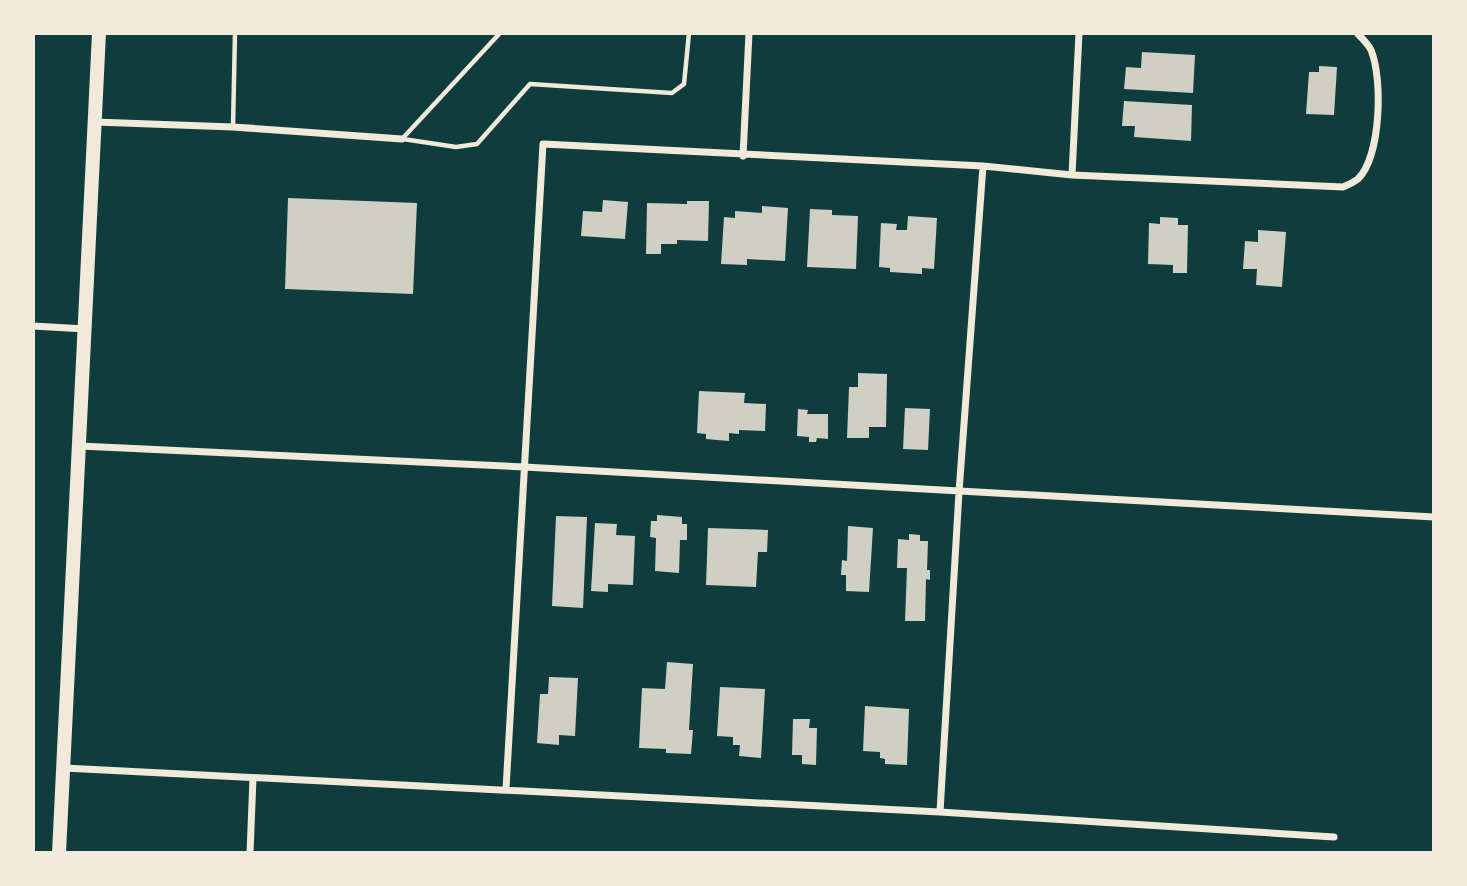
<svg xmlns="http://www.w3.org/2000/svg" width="1467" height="886" viewBox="0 0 1467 886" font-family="Rubik,sans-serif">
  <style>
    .building { fill: #cfcfc3 }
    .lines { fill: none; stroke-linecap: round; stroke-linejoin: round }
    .service { stroke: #f1e9da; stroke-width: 4.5 }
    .minor { stroke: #f1e9da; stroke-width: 7 }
    .secondary { stroke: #f1e9da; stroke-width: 14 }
  </style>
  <rect width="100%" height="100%" fill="#0f3d3e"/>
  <!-- building -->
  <path class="building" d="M 1142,52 L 1195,55 L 1193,93 L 1124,89 L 1126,67 L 1141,68 Z
    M 1319,66 L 1337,67 L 1334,115 L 1306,114 L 1309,72 L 1319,72 Z
    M 1124,101 L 1192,105 L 1191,141 L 1134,137 L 1135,126 L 1122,126 Z
    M 288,198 L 417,203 L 413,294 L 285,289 Z
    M 603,200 L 628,202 L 625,239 L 581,236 L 583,211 L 602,212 Z
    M 687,201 L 709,201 L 708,241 L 677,240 L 677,244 L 661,244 L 661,254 L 646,254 L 647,203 L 687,204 Z
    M 762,206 L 788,208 L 785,261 L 747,259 L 747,265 L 721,264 L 724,217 L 735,218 L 735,211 L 762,213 Z
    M 810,209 L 832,210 L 832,215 L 858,216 L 856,269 L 807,267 Z
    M 908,216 L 937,218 L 934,269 L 922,268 L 922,274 L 890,272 L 890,268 L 879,267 L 881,223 L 897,224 L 896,230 L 907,230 Z
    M 1160,217 L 1178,218 L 1178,225 L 1188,225 L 1187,273 L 1173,273 L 1173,265 L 1148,264 L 1149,223 L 1160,224 Z
    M 1258,230 L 1286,232 L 1282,287 L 1256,285 L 1257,269 L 1243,269 L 1245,241 L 1258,242 Z
    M 858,373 L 887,374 L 886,427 L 869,427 L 869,438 L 847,438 L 849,387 L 858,387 Z
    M 699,391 L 745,393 L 744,403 L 766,404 L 765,431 L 739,430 L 739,434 L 729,433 L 729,441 L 706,439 L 706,434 L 697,433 Z
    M 905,408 L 930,409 L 928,450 L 903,449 Z
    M 798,409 L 808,410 L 807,414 L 828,414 L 828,439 L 817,438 L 816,442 L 809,442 L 809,437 L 797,436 Z
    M 657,515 L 682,517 L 682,524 L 687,524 L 687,540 L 680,540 L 679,573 L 655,571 L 656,538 L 650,537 L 651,521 L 657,521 Z
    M 556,516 L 587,517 L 583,608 L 552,606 Z
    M 595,523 L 617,524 L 616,535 L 635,536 L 633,585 L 608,584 L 608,592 L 591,591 Z
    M 848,526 L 873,528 L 869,592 L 846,591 L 846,575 L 841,575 L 842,560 L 847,561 Z
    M 708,528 L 768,530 L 767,552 L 758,552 L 756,587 L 706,585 Z
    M 909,534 L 920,535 L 920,541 L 928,541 L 927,570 L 930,570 L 930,580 L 926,579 L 925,621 L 905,621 L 907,568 L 897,568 L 898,539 L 909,540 Z
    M 667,662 L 693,664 L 689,730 L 693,730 L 691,754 L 666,753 L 666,749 L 639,748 L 642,688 L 665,689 Z
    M 549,677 L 578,678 L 575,736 L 559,735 L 559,745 L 537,743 L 540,694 L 548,694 Z
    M 720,687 L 765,689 L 761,758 L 739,756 L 740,745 L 733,745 L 733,737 L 717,736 Z
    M 865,706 L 909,709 L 907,765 L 885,764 L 885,759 L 880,758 L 880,752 L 863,751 Z
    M 793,719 L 810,719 L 809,728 L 817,728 L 816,765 L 802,764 L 802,755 L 792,755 Z"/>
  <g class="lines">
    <!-- service -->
    <path class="service" d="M 233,127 L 235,33
      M 402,139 L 500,33
      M 403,139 L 456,147 L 477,144 L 530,84 L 672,93 L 684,84 L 689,33"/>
    <!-- minor -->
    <path class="minor" d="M 95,122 L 233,127 L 402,139
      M 743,156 L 749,33
      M 1072,175 L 1079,33
      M 33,326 L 85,329
      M 80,446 L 524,467 L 1434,517
      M 64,768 L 940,812 L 1334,837
      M 506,789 L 543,144 L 983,166 L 1072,175 L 1343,187 C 1348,185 1354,182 1358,179 C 1381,156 1383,79 1371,50 C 1368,44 1362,38 1357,33
      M 940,812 L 959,492 L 983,166
      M 250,853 L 253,778"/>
    <!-- secondary -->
    <path class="secondary" d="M 59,853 L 99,33"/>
  </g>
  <!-- border -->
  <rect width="1467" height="886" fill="none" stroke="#f1e9da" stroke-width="70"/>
</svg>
